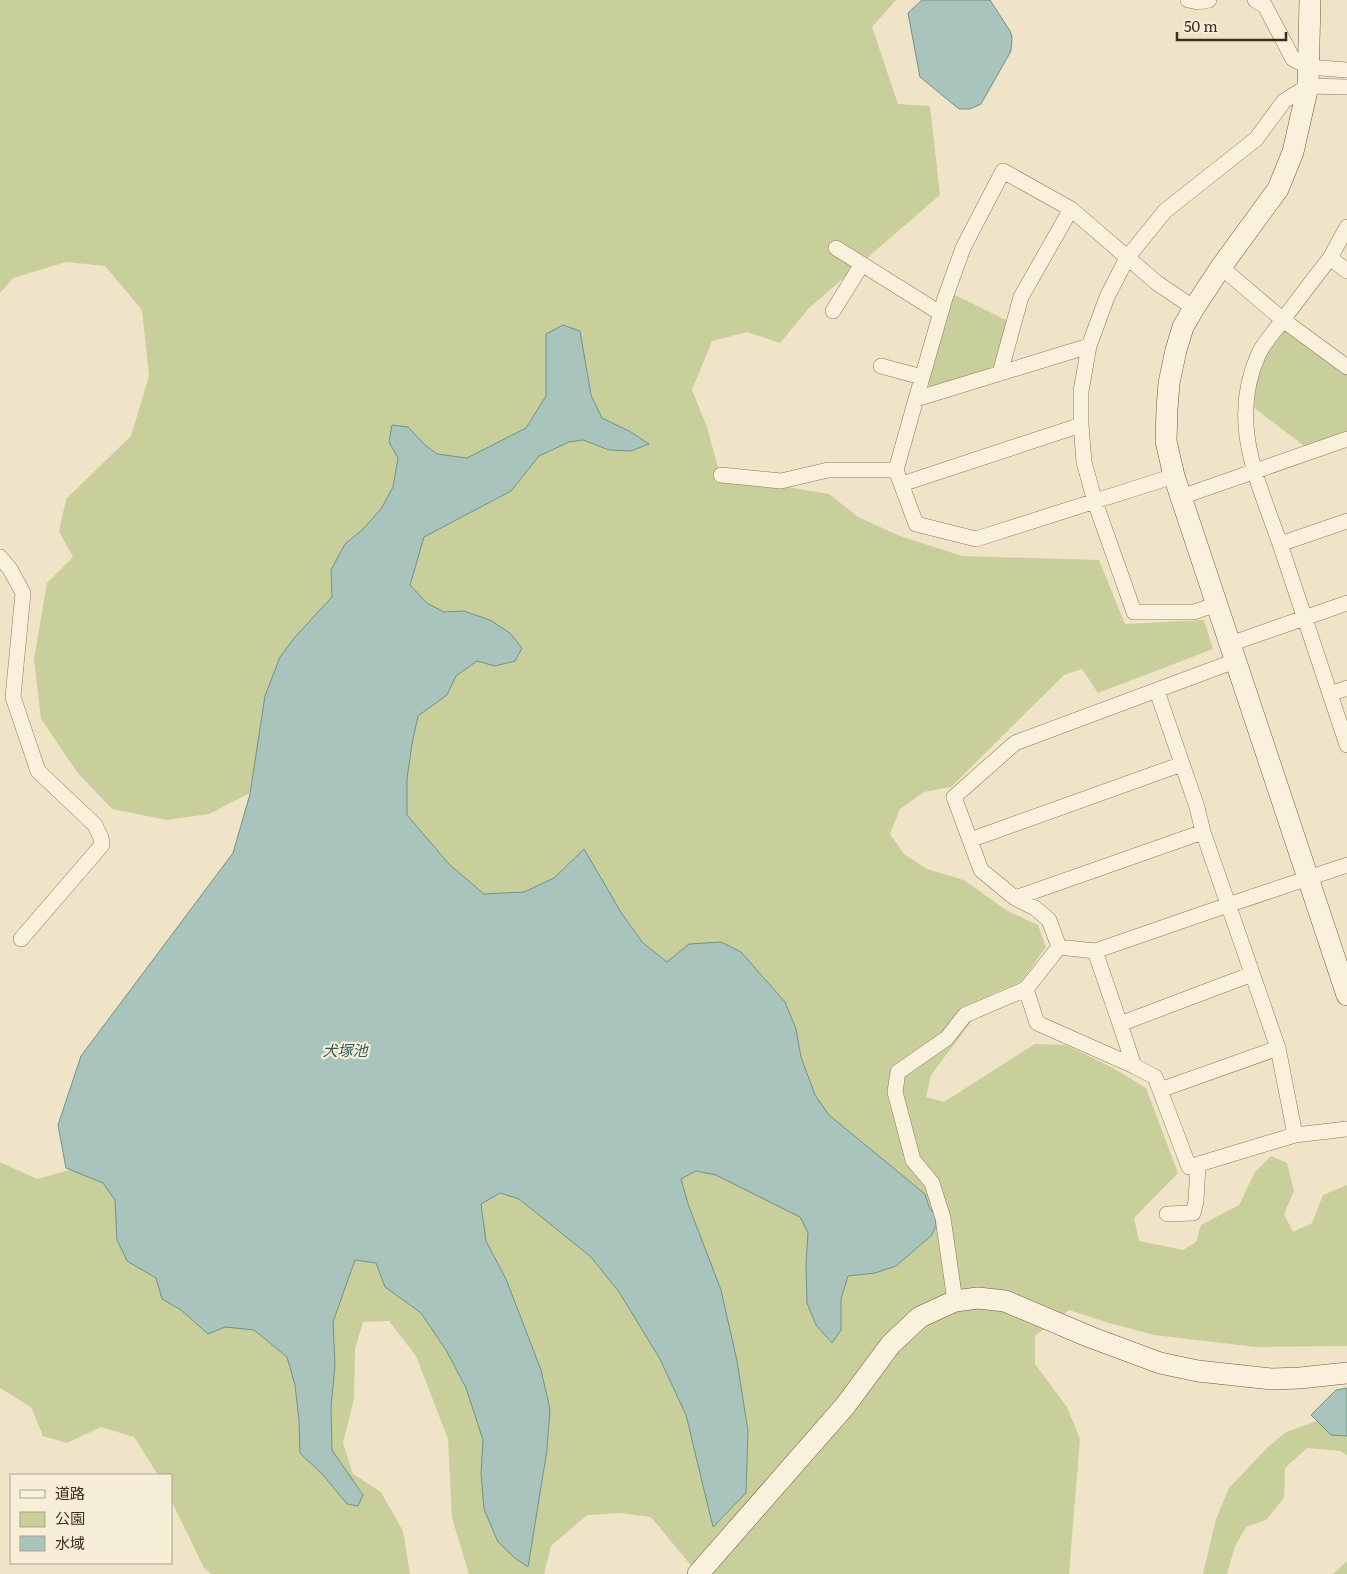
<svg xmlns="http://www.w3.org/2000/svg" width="1347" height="1574" viewBox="0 0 1347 1574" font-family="Literata,'Noto Sans JP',serif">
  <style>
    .green { fill: #c9cf9b }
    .water { fill: #a9c4bc; stroke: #6f938a }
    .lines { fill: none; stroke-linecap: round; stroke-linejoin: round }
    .street-casing { stroke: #8d765c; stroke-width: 16 }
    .secondary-casing { stroke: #6f573f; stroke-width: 22 }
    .street { stroke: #faf1dc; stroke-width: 15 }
    .secondary { stroke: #faf1dc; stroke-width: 21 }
    .labels { text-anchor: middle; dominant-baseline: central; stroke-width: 4.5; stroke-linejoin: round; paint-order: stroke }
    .water-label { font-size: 15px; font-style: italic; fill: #2f5d5a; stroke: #f7eed8 }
  </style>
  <rect width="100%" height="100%" fill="#f0e4c8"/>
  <!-- green -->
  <path class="green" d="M 0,0 L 896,0 L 872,27 L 898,104 L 930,106 L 940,195 L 809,308 L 780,343 L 747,332 L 712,341 L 692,390 L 707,427 L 719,471 L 776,485 L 829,494 L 858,517 L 900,536 L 962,556 L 1099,560 L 1125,624 L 1204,620 L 1213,649 L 1098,693 L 1082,669 L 1064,675 L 951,787 L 924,792 L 900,809 L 890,834 L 904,854 L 927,869 L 964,880 L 1006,910 L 1038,925 L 1046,947 L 1021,982 L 992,994 L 931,1075 L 926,1097 L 944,1102 L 1035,1044 L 1066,1045 L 1113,1068 L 1146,1088 L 1178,1173 L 1134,1218 L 1139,1241 L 1183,1250 L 1196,1242 L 1201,1225 L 1239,1205 L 1255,1172 L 1271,1156 L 1287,1163 L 1294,1191 L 1284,1214 L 1293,1232 L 1312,1223 L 1323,1195 L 1347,1185 L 1347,1346 L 1256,1347 L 1154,1335 L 1106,1322 L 1069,1310 L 1035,1336 L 1035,1364 L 1067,1407 L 1080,1439 L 1069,1574 L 698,1574 L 651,1517 L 619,1513 L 587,1515 L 551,1546 L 544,1574 L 469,1574 L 452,1518 L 448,1439 L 416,1356 L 389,1321 L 363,1322 L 355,1349 L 354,1399 L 343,1443 L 353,1474 L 381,1492 L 403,1531 L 410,1574 L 211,1574 L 204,1568 L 171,1500 L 171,1475 L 158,1475 L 134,1437 L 101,1427 L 67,1443 L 43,1436 L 31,1407 L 0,1388 L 0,1162 L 37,1179 L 141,1150 L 479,928 L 283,776 L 209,814 L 167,820 L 112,809 L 77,772 L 41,719 L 34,659 L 47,583 L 73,557 L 59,531 L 66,499 L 131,436 L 149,376 L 142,310 L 105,266 L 66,262 L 13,278 L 0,293 Z
    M 953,294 L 1010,322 L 994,370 L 931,389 L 927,383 Z
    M 1286,328 L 1347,375 L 1347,434 L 1307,448 L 1253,407 C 1250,373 1267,354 1286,328 Z
    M 1328,1417 L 1347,1424 L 1347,1456 L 1341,1451 L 1307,1448 L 1285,1468 L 1284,1498 L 1266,1520 L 1246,1527 L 1235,1546 L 1227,1574 L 1203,1574 L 1216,1519 L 1229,1488 L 1267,1448 L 1286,1432 Z
    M 1347,1561 L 1347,1574 L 1333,1574 Z"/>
  <!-- water -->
  <path class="water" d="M 922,0 L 990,0 L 1010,31 L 1012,37 L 1011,51 L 981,104 L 970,109 L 959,109 L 920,77 L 908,13 Z
    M 563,325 L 580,331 L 591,395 L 602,418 L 631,432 L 649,444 L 631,451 L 609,450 L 583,440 L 569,442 L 539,456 L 511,491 L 424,537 L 410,585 L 427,603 L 444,612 L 464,611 L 490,620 L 510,633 L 522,648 L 515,661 L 495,666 L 477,661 L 456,676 L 447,695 L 418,716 L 412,744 L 407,779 L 407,815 L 449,864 L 484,894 L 524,892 L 554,878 L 584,849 L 622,914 L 643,943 L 667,962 L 689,944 L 721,942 L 741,952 L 785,1002 L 796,1029 L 801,1057 L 815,1095 L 829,1115 L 925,1194 L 929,1207 L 935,1215 L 936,1225 L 932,1235 L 896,1266 L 875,1273 L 848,1276 L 841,1299 L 841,1330 L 832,1343 L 816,1325 L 807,1303 L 806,1266 L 808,1233 L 800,1217 L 716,1175 L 696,1171 L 681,1179 L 688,1204 L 721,1290 L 737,1361 L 748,1431 L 746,1493 L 713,1527 L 686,1415 L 660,1359 L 619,1292 L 591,1257 L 519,1199 L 500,1193 L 481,1204 L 486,1241 L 506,1279 L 541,1370 L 550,1409 L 547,1450 L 528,1567 L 516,1559 L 498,1542 L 484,1509 L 481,1474 L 483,1440 L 466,1388 L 446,1350 L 421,1313 L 385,1287 L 376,1263 L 355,1260 L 333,1322 L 335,1365 L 331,1408 L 332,1450 L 363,1495 L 358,1506 L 347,1504 L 323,1475 L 300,1453 L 299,1420 L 295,1385 L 287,1357 L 254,1330 L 225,1327 L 208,1334 L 181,1310 L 162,1299 L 156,1278 L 127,1261 L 117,1240 L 115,1200 L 103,1183 L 66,1168 L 58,1125 L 81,1056 L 233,853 L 250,794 L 265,696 L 280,657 L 295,637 L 332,597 L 331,570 L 345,544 L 362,530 L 381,509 L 393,487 L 398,458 L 389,442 L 392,425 L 408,427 L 425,445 L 437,454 L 467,458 L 526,428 L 546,396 L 546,334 Z
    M 1347,1388 L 1347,1436 L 1331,1435 L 1311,1415 L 1336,1390 Z"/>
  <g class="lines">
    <!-- street casing -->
    <g class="street-casing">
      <path id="street" d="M 1188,0 L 1198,2 L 1209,0
        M 1255,0 L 1265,6 L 1293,59 L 1308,67 L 1347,70
        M 1071,209 L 1003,171 L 963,248 L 945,298 L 916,399 L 1089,346
        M 1347,227 L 1330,258 L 1347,271
        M 836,248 L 940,313
        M 1330,258 C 1313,280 1296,302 1279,325 C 1273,333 1264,343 1259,353 C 1228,421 1257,478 1280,544 L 1347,521
        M 1221,267 L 1283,320 L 1347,367
        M 833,311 L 862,264
        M 881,366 L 922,377
        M 1000,373 L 1021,297 L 1071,209 L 1157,283 L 1194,308
        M 916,399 L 896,470 L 916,524 L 976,539 L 1174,476
        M 721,475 L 781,481 L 828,470 L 896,470
        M 902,484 L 1081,425
        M 1181,497 L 1347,439
        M 1280,544 L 1347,745
        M 0,557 L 10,569 L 23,593 L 13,697 L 38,771 L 95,825 L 101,838 L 102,845 L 21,939
        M 1217,604 L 1194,612 L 1134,612 L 1095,502 L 1084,462 L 1081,425 L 1081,391 L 1089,346 L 1107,297 L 1127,258 L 1165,211 L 1256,139 L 1284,101 L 1308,86 L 1347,87
        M 1230,644 L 1347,603
        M 1157,691 L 1197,807 L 1203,832 L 1278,1048 L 1160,1090
        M 1330,694 L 1347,688
        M 1203,832 L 1015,898 L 981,870 L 954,797 L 1015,743 L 1235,661
        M 970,840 L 1182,764
        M 1015,898 L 1035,908 L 1049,920 L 1059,947 L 1095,951 L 1228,905 L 1347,865
        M 1095,951 L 1120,1024 L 1252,974
        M 1026,989 L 1037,1023 L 1134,1066 L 1155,1077 L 1189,1167 L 1295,1135 L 1347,1129
        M 1120,1024 L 1134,1066
        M 1278,1048 L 1295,1135
        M 1167,1214 L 1193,1213 L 1196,1201 L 1198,1165
        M 955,1301 L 943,1218 L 932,1183 L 913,1160 L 895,1092 L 898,1072 L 947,1038 L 965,1015 L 1026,989 L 1059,947"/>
    </g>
    <!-- secondary casing -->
    <g class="secondary-casing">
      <path id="secondary" d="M 1310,0 L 1308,86 L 1293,152 L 1278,189 L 1221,267 L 1194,308 L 1183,327 L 1176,350 L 1169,383 L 1167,409 L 1166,441 L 1174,476 L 1347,995
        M 698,1574 L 845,1406 L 891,1344 L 920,1317 L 955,1301 L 978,1298 L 1005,1301 L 1090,1337 L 1160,1363 L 1198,1371 L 1272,1379 L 1300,1378 L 1347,1373"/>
    </g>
    <!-- street -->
    <use href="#street" class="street"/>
    <!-- secondary -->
    <use href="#secondary" class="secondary"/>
  </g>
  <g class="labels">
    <!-- water labels -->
    <g class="water-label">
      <text x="345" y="1049">犬塚池</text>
    </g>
  </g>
  <!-- legend -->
  <rect x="10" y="1474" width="162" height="90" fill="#f7eed8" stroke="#ada18e"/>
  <rect x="20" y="1490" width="25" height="8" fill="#faf1dc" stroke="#ada18e"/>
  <text x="55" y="1499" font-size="15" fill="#3d2e20">道路</text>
  <rect x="20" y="1512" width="25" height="15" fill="#c9cf9b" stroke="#ada18e"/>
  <text x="55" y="1524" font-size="15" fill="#3d2e20">公園</text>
  <rect x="20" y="1536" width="25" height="15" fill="#a9c4bc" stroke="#ada18e"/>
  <text x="55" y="1549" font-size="15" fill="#3d2e20">水域</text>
  <!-- scale -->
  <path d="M1177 32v8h109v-8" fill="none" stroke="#3d2e20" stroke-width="2.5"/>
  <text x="1184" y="32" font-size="15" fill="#3d2e20" stroke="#f7eed8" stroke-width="4" paint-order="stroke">50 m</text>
</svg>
